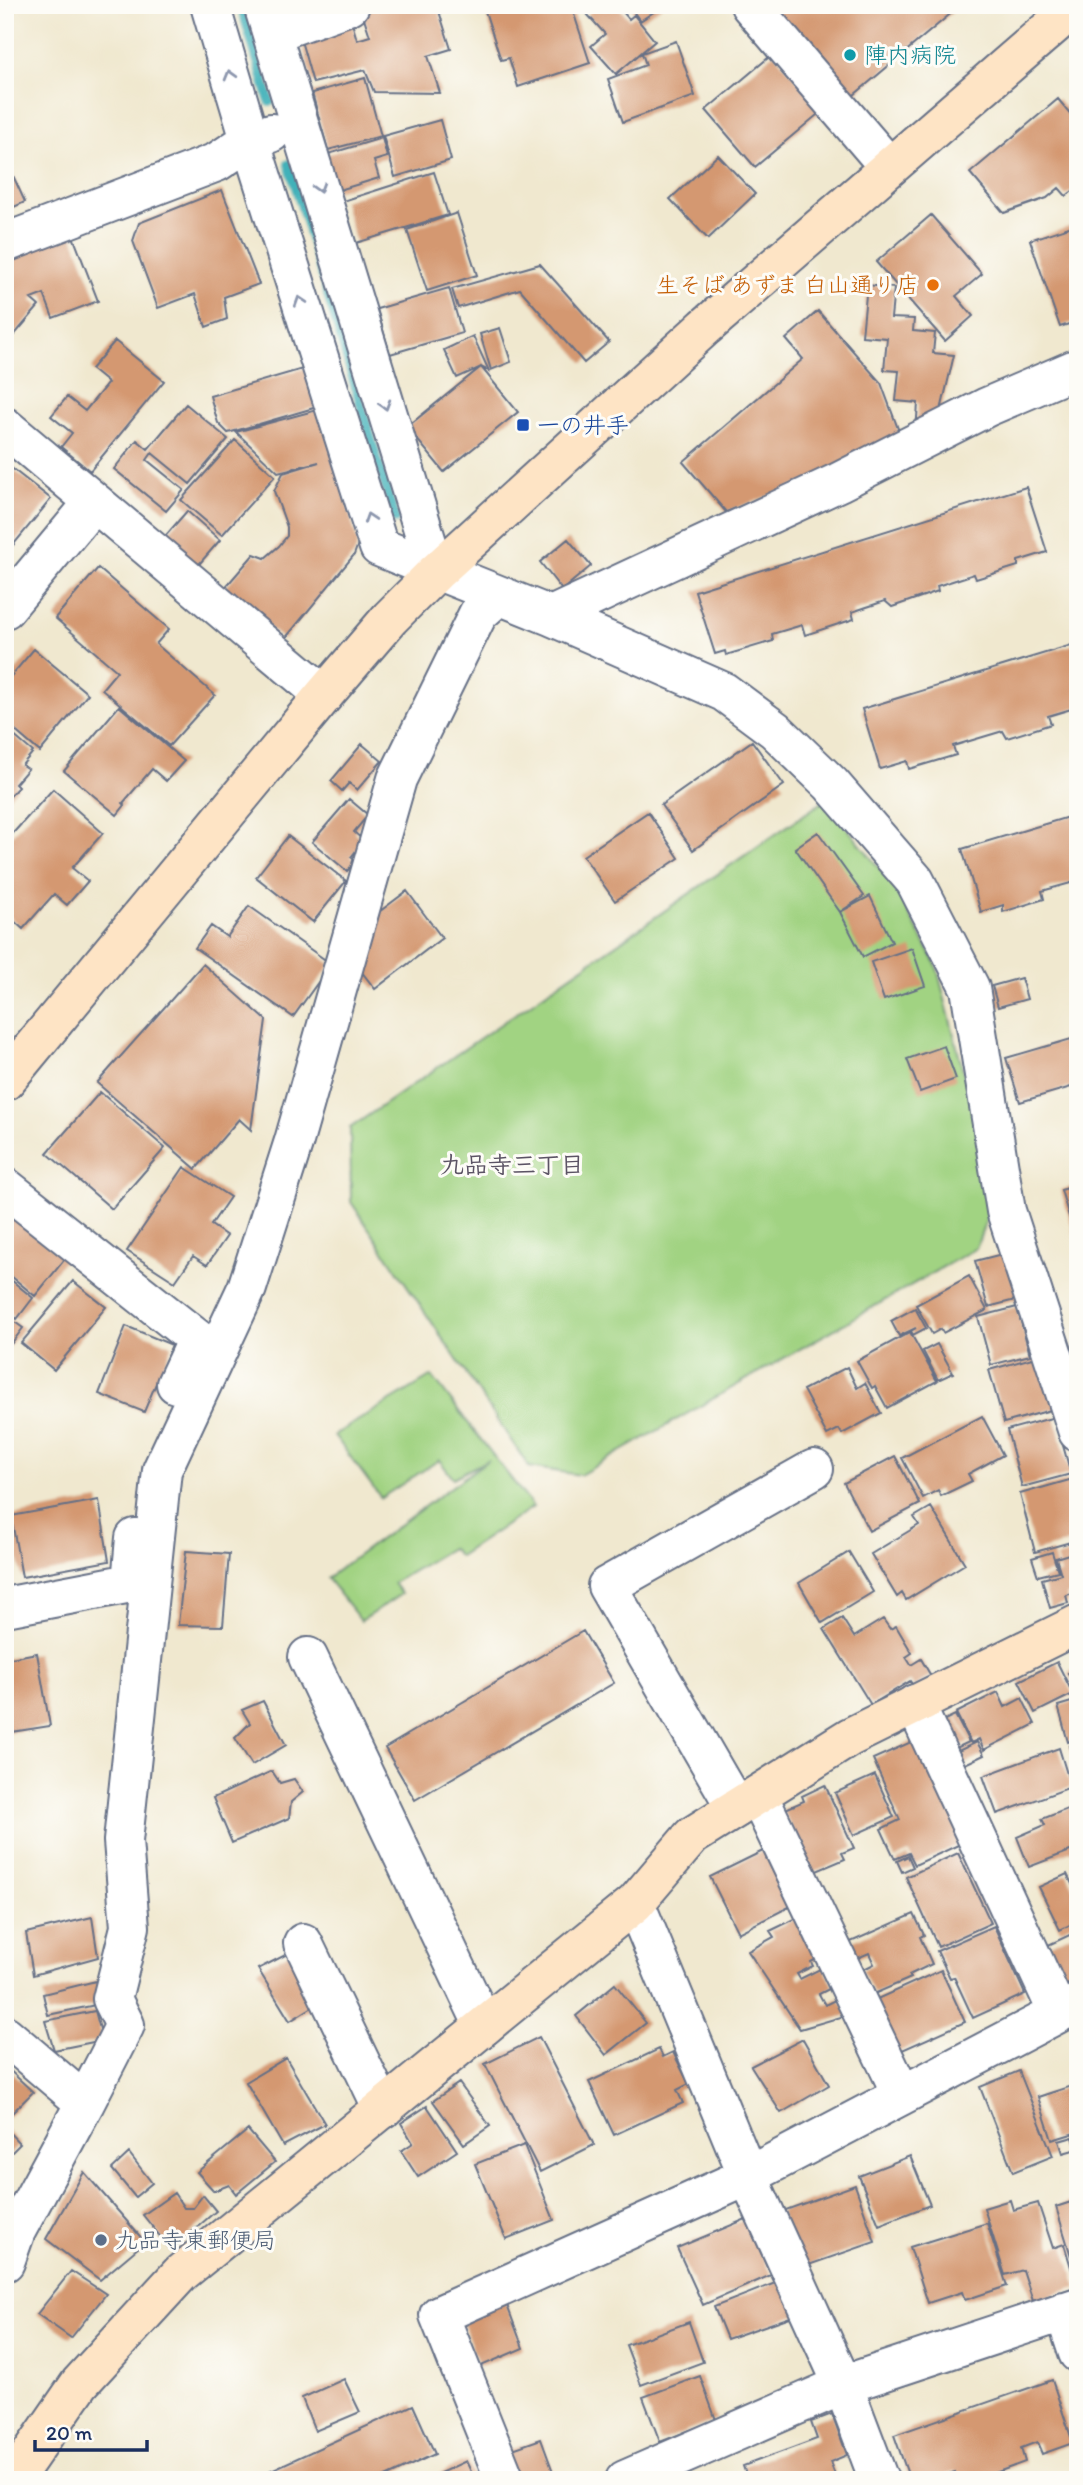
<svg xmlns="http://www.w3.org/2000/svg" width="1083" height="2485" viewBox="0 0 1083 2485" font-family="Itim,'Klee One',sans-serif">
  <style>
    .green { fill: #a1d382; stroke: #5e8170; stroke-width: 2 }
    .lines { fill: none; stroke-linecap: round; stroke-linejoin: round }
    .stream { stroke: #40b1b9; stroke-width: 10 }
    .building { fill: #d49871 }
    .street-casing { stroke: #667086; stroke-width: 42 }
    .secondary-casing { stroke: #667086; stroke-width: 42 }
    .street { stroke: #fff; stroke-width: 38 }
    .secondary { stroke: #fee4c5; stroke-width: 38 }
    .oneway { stroke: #8d97ae }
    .culture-dot { fill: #0f9aa8; stroke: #fdfcf7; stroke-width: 2.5 }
    .food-dot { fill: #e8710a; stroke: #fdfcf7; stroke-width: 2.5 }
    .transit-dot { fill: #1a4fb4; stroke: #fdfcf7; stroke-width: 2.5 }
    .service-dot { fill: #5c6f8a; stroke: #fdfcf7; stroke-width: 2.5 }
    .labels { text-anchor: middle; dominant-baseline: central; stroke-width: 6; stroke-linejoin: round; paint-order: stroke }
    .culture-label { font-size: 23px; fill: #0d838f; stroke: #fdfcf7; text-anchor: start }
    .food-label { font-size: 23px; fill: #c56008; stroke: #fdfcf7; text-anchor: end }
    .transit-label { font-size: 23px; fill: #164399; stroke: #fdfcf7; text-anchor: start }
    .service-label { font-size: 23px; fill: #4e5e75; stroke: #fdfcf7; text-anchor: start }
    .neighbourhood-label { font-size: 24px; font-weight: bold; fill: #5c5465; stroke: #fdfcf7 }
  </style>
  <rect width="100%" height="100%" fill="#fdfcf7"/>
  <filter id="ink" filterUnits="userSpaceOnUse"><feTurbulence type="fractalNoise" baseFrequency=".0143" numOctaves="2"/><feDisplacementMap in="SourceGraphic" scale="14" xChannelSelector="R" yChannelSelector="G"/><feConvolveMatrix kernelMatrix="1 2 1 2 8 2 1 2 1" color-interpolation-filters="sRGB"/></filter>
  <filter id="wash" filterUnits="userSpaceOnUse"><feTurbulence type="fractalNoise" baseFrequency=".00686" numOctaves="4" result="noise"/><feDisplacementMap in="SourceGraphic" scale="28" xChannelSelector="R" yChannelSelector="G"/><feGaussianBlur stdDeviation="1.57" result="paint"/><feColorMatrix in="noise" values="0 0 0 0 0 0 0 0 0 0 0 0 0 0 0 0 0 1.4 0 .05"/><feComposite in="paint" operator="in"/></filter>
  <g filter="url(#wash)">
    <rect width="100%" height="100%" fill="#f0e8cf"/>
    <!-- green -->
    <path class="green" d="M 825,800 L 895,888 L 936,964 L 995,1196 L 976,1248 L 580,1475 L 529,1467 L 351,1202 L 350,1128 Z
      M 432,1376 L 533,1507 L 459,1556 L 451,1548 L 393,1583 L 401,1594 L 361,1621 L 327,1578 L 488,1460 L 453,1478 L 439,1460 L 381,1498 L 334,1435 Z"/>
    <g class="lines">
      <!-- stream -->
      <path class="stream" d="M 241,5 L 270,102
        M 289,164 L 395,519"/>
    </g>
    <g id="blocks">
      <!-- building -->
      <path class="building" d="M 372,5 L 437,5 L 451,49 L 428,56 L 440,93 L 374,92 L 365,70 L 313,83 L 300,37 L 352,23 L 357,40 L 370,36 L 361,9 Z
        M 483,5 L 571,5 L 590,63 L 518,87 L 509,58 L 501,60 Z
        M 597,5 L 617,5 L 629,19 L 634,15 L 655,41 L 616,74 L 591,46 L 605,34 L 587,14 Z
        M 629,5 L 664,5 L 640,21 Z
        M 757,5 L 961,5 L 842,105 Z
        M 676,41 L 695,96 L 623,122 L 608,79 L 646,65 L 642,53 Z
        M 774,53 L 823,110 L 755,167 L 706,110 Z
        M 365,78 L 381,136 L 328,150 L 312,93 Z
        M 1058,99 L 1078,123 L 1078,187 L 1066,196 L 1059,188 L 1047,198 L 1004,213 L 970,173 Z
        M 440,120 L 451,160 L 395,177 L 383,136 Z
        M 382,138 L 387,157 L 374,161 L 379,178 L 336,191 L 325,155 Z
        M 718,155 L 755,194 L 708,239 L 670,199 Z
        M 5,158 L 25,202 L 5,211 Z
        M 434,172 L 448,215 L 356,243 L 343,201 Z
        M 222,190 L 259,284 L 224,297 L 227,319 L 206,327 L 195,294 L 158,308 L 133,241 L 139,223 Z
        M 457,213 L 477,275 L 427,291 L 407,230 Z
        M 931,215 L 982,274 L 956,296 L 973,316 L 945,341 L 876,262 Z
        M 1078,224 L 1078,321 L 1060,327 L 1030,240 Z
        M 71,231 L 98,301 L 53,318 L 44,294 L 31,299 L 39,306 L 5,346 L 5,256 Z
        M 540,264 L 609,342 L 584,363 L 520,289 L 458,308 L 452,289 Z
        M 867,285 L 894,288 L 891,318 L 914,319 L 913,331 L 935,333 L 933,353 L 954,355 L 939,419 L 916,433 L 918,403 L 896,401 L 899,371 L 884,370 L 887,338 L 862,336 Z
        M 449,288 L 462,333 L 390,354 L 377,309 Z
        M 818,311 L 881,383 L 904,445 L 726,512 L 683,462 L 803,359 L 786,339 Z
        M 500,328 L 511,362 L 491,370 L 480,334 Z
        M 473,336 L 489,371 L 481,367 L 457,378 L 444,350 Z
        M 115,341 L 164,381 L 90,471 L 61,447 L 72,433 L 51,416 L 67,397 L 85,411 L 108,383 L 91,369 Z
        M 481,367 L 518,412 L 444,472 L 407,427 Z
        M 306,368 L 317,407 L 228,433 L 218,423 L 210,396 Z
        M 186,404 L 228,439 L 190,484 L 152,453 L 147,460 L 184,490 L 166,511 L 114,469 L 137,440 L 148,449 Z
        M 321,409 L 358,544 L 354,555 L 284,640 L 223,590 L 254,554 L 265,558 L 279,546 L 287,536 L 287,527 L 274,491 L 283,473 L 319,462 L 278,472 L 236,432 Z
        M 235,440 L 275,476 L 222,535 L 181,500 Z
        M 5,463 L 51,499 L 5,555 Z
        M 1026,487 L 1047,552 L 1018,561 L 1018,566 L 976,579 L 974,574 L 937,586 L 938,591 L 892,607 L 885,601 L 852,612 L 854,619 L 805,635 L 802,625 L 772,634 L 773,641 L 726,655 L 725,651 L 715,654 L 695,591 Z
        M 187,511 L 220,540 L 194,570 L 161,541 Z
        M 568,539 L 591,566 L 562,590 L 540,562 Z
        M 98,568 L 169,629 L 156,644 L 215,695 L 169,746 L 102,689 L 117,671 L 55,618 Z
        M 1078,643 L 1078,707 L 1048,716 L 1051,724 L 1007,738 L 1003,731 L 953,746 L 956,755 L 909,769 L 907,761 L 880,769 L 862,709 Z
        M 34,649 L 88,694 L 40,752 L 5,722 L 5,683 Z
        M 119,706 L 184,761 L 166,781 L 152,769 L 123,803 L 125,805 L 117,815 L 64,771 Z
        M 5,728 L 33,752 L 22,765 L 28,769 L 15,784 L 18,787 L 5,802 Z
        M 752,741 L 784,785 L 693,850 L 661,805 Z
        M 362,744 L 382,761 L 357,790 L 349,783 L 342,791 L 331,781 Z
        M 53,789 L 103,833 L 72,868 L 88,881 L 67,905 L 54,894 L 23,929 L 5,913 L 5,842 Z
        M 349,799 L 368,815 L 354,832 L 364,841 L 351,857 L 356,861 L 347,871 L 312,842 Z
        M 648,812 L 679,858 L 615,901 L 583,856 Z
        M 1078,814 L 1078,881 L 1042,891 L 1044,899 L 1003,912 L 1003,905 L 981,912 L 962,849 Z
        M 818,832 L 864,896 L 840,912 L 870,896 L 892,942 L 863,957 L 840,912 L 795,848 Z
        M 288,836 L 346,881 L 313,922 L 256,877 Z
        M 407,891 L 442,938 L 375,989 L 355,963 L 363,924 Z
        M 249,906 L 331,964 L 293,1017 L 195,948 L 211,926 L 227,937 Z
        M 912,948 L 925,986 L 884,1000 L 871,962 Z
        M 203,964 L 266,1020 L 251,1130 L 239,1119 L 196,1169 L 97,1083 Z
        M 1021,978 L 1027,999 L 998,1007 L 992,986 Z
        M 1078,1037 L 1078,1085 L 1020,1102 L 1006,1058 Z
        M 944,1046 L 956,1079 L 920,1092 L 907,1059 Z
        M 100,1092 L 165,1148 L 112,1209 L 47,1153 Z
        M 184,1167 L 230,1197 L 211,1225 L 227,1236 L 207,1265 L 193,1256 L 175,1282 L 127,1251 Z
        M 1078,1185 L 1078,1243 L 1077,1243 L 1061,1190 Z
        M 5,1209 L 65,1259 L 35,1296 L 5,1271 Z
        M 1006,1253 L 1019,1299 L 988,1307 L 975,1261 Z
        M 5,1275 L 33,1298 L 17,1319 L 5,1309 Z
        M 969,1276 L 987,1310 L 943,1333 L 941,1329 L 932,1334 L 916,1305 Z
        M 73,1281 L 106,1307 L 54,1370 L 21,1343 Z
        M 1017,1307 L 1030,1355 L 991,1365 L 978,1317 Z
        M 915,1308 L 926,1328 L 913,1335 L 911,1331 L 916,1328 L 899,1336 L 891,1321 Z
        M 5,1315 L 23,1328 L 5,1352 Z
        M 126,1326 L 172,1345 L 144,1412 L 99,1394 Z
        M 910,1332 L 937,1381 L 887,1408 L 875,1386 L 872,1388 L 857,1361 Z
        M 937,1344 L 953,1373 L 938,1380 L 923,1351 Z
        M 1043,1355 L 1058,1408 L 1004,1423 L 989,1370 Z
        M 847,1367 L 857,1388 L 865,1383 L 881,1413 L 842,1434 L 839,1429 L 827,1435 L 803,1390 Z
        M 982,1416 L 1003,1455 L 968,1474 L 972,1481 L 941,1496 L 938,1490 L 923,1498 L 902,1458 Z
        M 1055,1417 L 1071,1474 L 1022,1487 L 1007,1430 Z
        M 895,1456 L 920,1504 L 869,1531 L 844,1483 Z
        M 1073,1479 L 1078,1496 L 1078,1540 L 1035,1552 L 1020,1494 Z
        M 99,1500 L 109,1561 L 22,1577 L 11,1516 Z
        M 931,1507 L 965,1564 L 906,1600 L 902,1593 L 897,1597 L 871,1554 L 919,1525 L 914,1517 Z
        M 186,1551 L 229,1554 L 223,1626 L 178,1625 Z
        M 1078,1551 L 1078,1592 L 1066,1595 L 1068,1603 L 1050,1608 L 1042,1579 L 1061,1574 L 1056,1558 Z
        M 849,1552 L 873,1592 L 822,1623 L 799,1583 Z
        M 1052,1552 L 1058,1571 L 1038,1576 L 1032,1558 Z
        M 842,1618 L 854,1637 L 883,1619 L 890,1629 L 896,1626 L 912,1653 L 906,1657 L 911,1665 L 921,1659 L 931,1676 L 914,1687 L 910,1681 L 871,1705 L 824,1629 Z
        M 583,1631 L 614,1683 L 415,1800 L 385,1748 Z
        M 37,1653 L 50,1726 L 5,1733 L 5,1659 Z
        M 1057,1662 L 1073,1694 L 1035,1713 L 1019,1681 Z
        M 1078,1668 L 1078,1691 L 1068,1673 Z
        M 998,1692 L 1005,1707 L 1022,1698 L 1035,1724 L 984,1750 L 979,1739 L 971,1743 L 956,1713 Z
        M 1078,1700 L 1078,1739 L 1068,1742 L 1058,1706 Z
        M 263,1701 L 286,1745 L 252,1765 L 235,1738 L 250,1723 L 242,1710 Z
        M 955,1715 L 969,1742 L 952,1750 L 938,1723 Z
        M 920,1738 L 967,1841 L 915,1865 L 909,1853 L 895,1859 L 881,1829 L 900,1820 L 873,1759 Z
        M 977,1742 L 984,1755 L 961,1766 L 954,1753 Z
        M 1078,1743 L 1078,1772 L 1077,1772 L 1069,1746 Z
        M 1059,1748 L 1071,1787 L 997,1814 L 983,1776 Z
        M 272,1771 L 280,1783 L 294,1779 L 303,1792 L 291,1802 L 289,1818 L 232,1843 L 213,1798 Z
        M 875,1775 L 894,1817 L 854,1835 L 835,1793 Z
        M 825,1785 L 854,1848 L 842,1853 L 845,1859 L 812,1873 L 783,1810 L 804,1801 L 802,1796 Z
        M 1075,1806 L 1078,1812 L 1078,1848 L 1029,1867 L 1017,1837 L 1045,1825 L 1042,1819 Z
        M 771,1847 L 793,1905 L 738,1933 L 710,1877 Z
        M 958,1853 L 991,1923 L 938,1947 L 906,1877 Z
        M 908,1856 L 913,1867 L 902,1872 L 897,1861 Z
        M 1067,1874 L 1078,1896 L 1078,1921 L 1060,1930 L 1039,1887 Z
        M 914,1914 L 924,1935 L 920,1937 L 932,1964 L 909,1975 L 911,1978 L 874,1994 L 862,1970 L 874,1964 L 869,1953 L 853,1960 L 846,1944 Z
        M 801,1916 L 822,1956 L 811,1962 L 813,1966 L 797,1974 L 800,1979 L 824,1967 L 833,1987 L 819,1994 L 825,2005 L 839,1998 L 848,2015 L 800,2029 L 748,1951 L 774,1937 L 770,1931 Z
        M 92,1917 L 98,1957 L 33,1975 L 26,1933 Z
        M 994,1926 L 1025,1994 L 973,2018 L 954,1977 L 950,1978 L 937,1951 Z
        M 1078,1931 L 1078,1980 L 1063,1987 L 1044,1947 Z
        M 295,1950 L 322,2001 L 290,2021 L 258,1969 Z
        M 941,1970 L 965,2022 L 889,2056 L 866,2004 Z
        M 100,1980 L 105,2003 L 48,2015 L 43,1994 Z
        M 615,1984 L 646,2023 L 606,2055 L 576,2016 Z
        M 95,2011 L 103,2040 L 54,2050 L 45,2021 Z
        M 539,2037 L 594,2145 L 540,2172 L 485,2064 Z
        M 803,2039 L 829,2085 L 781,2113 L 751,2066 Z
        M 659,2049 L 663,2057 L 673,2052 L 689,2084 L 677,2090 L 683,2103 L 614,2135 L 589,2082 Z
        M 286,2058 L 325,2124 L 283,2146 L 246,2082 Z
        M 5,2066 L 33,2092 L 5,2120 Z
        M 1019,2071 L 1053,2156 L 1013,2172 L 980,2087 Z
        M 459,2083 L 490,2126 L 464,2144 L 433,2101 Z
        M 1078,2084 L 1078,2132 L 1052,2140 L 1038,2097 Z
        M 427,2106 L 457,2151 L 418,2177 L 401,2151 L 413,2143 L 401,2123 Z
        M 5,2128 L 20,2144 L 5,2159 Z
        M 248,2130 L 275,2162 L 236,2194 L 229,2185 L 214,2191 L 197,2172 Z
        M 1073,2137 L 1077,2149 L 1063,2153 L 1059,2141 Z
        M 524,2145 L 554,2220 L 506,2239 L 475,2164 Z
        M 129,2153 L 152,2183 L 135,2197 L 112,2169 Z
        M 910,2156 L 930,2205 L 879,2225 L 859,2176 Z
        M 84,2172 L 145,2242 L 100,2280 L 46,2239 Z
        M 855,2185 L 875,2242 L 800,2268 L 780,2212 Z
        M 174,2193 L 184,2208 L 193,2208 L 203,2195 L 216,2211 L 171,2250 L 143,2215 Z
        M 1078,2193 L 1078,2254 L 1071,2256 L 1056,2207 L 1074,2201 L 1072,2194 Z
        M 1010,2200 L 1013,2210 L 1038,2203 L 1053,2248 L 1064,2244 L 1077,2287 L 1033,2301 L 1023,2270 L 1005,2275 L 984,2208 Z
        M 746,2219 L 771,2275 L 703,2305 L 677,2248 Z
        M 987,2223 L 1007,2286 L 965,2300 L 962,2292 L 928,2303 L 910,2247 Z
        M 71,2271 L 106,2294 L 71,2338 L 37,2314 Z
        M 788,2278 L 802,2313 L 727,2339 L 714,2307 Z
        M 505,2300 L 523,2348 L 479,2367 L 461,2318 Z
        M 689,2322 L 703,2362 L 641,2385 L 626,2345 Z
        M 700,2376 L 716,2420 L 660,2442 L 643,2397 Z
        M 344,2379 L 360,2412 L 315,2431 L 302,2398 Z
        M 1052,2380 L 1073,2443 L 1042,2454 L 1037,2442 L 1021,2448 L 1025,2462 L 976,2480 L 958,2480 L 955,2472 L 939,2477 L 940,2480 L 910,2480 L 894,2435 Z
        M 413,2405 L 435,2454 L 379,2480 L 273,2480 L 269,2471 Z
        M 832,2414 L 847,2455 L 830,2462 L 837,2480 L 748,2480 L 743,2466 L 817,2439 L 811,2422 Z
        M 541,2439 L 556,2480 L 515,2480 L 504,2452 Z
        M 466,2461 L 475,2480 L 425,2480 Z"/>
    </g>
  </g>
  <g filter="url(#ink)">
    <use href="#blocks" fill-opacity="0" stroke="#667086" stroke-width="2"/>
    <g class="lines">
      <!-- street casing -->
      <g class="street-casing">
        <path id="street" d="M 210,5 L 250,140 L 379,547 L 551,616 L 724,692 L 775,730 L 831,784 L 915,881 L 970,988 L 1006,1211 L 1078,1432
          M 263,5 L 436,572
          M 750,5 L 889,167
          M 272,33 L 350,5
          M 5,243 L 217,162 L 250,140 L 271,133
          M 5,427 L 324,695
          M 5,609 L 94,502
          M 551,616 L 839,482 L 987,407 L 1078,368
          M 5,1187 L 197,1339 L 176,1384
          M 5,1607 L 131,1583 L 135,1538
          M 308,1657 L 484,2026
          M 915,1704 L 1058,2013
          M 758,1795 L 902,2095
          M 736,1808 L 607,1586 L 814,1469
          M 635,1903 L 748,2176 L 843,2385 L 879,2480
          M 303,1943 L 383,2109
          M 5,2035 L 85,2103 L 125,2025 L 112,1999 L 130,1927 L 123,1841 L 162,1470 L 247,1288 L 294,1141 L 397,779 L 478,614 L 498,596
          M 5,2262 L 16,2231 L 85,2103
          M 1064,2311 L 1078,2353
          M 505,2480 L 439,2315 L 748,2176 L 1078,2003
          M 625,2480 L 843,2385 L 1078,2307"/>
      </g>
      <!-- secondary casing -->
      <g class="secondary-casing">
        <path id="secondary" d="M 5,1081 L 324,695 L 390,618 L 436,572 L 705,327 L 1077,5
          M 13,2480 L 80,2383 L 181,2273 L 635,1903 L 692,1836 L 850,1737 L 1078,1624"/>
      </g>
      <!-- street -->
      <use href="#street" class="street"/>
      <!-- secondary -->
      <use href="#secondary" class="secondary"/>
    </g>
    <!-- one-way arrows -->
    <defs><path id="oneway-chevron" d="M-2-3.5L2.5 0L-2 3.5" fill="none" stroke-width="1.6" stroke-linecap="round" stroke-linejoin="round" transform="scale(1.75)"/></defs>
    <g class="oneway">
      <use href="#oneway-chevron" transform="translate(230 75) rotate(-106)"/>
      <use href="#oneway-chevron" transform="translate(319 188) rotate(73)"/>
      <use href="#oneway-chevron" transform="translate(300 301) rotate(-108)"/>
      <use href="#oneway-chevron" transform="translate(385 405) rotate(73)"/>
      <use href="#oneway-chevron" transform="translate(369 518) rotate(-108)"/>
    </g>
  </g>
  <!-- markers -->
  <circle class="culture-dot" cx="850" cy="55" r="7"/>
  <circle class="food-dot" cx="933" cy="285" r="7"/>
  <rect class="transit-dot" x="516" y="418" width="14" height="14" rx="3.5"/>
  <circle class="service-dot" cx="101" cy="2240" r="7"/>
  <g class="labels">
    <!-- culture labels -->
    <g class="culture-label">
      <text x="864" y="55">陣内病院</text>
    </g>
    <!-- food labels -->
    <g class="food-label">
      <text x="919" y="285">生そば あずま 白山通り店</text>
    </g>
    <!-- transit labels -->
    <g class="transit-label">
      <text x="537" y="425">一の井手</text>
    </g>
    <!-- service labels -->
    <g class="service-label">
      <text x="115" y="2240">九品寺東郵便局</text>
    </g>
    <!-- neighbourhood labels -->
    <g class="neighbourhood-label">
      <text x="512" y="1164">九品寺三丁目</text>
    </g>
  </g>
  <!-- margin -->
  <rect width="1083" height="2485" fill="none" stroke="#fdfcf7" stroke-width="28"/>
  <!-- scale -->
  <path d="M35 2440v10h112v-10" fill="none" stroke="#1b2f5e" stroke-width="3.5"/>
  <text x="46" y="2440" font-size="21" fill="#1b2f5e" stroke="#fdfcf7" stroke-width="5" paint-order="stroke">20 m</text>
</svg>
